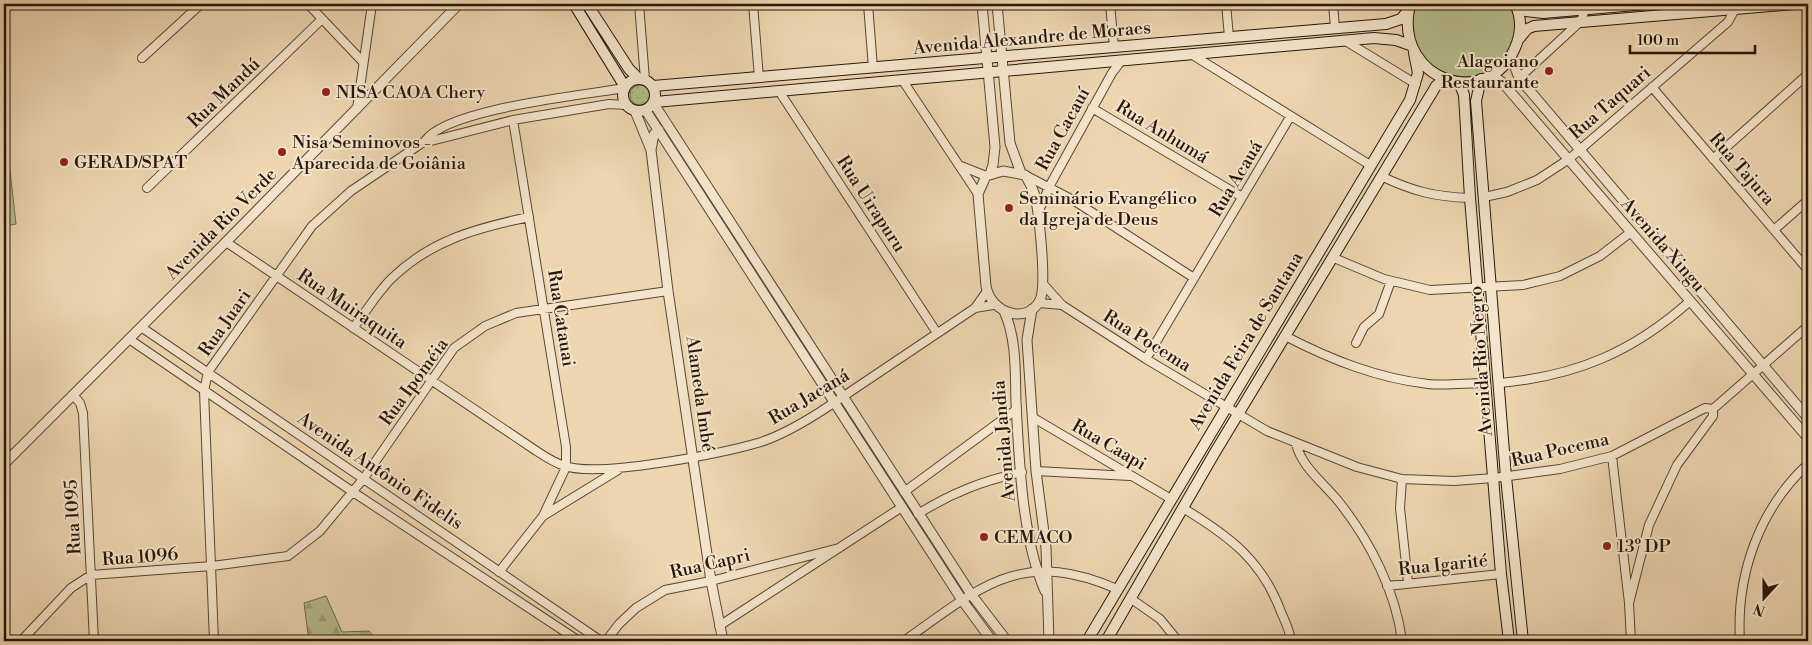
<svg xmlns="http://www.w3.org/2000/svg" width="1812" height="645" viewBox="0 0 1812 645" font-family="'Libre Bodoni',serif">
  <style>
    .grass { fill: url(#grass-dots); stroke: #6f6a4b }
    .forest { fill: url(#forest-firs); stroke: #6f6a4b }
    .green { fill: #b6bd8c; stroke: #6f6a4b }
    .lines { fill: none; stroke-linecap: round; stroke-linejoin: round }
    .minor-casing { stroke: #594633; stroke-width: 10 }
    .tertiary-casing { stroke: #594633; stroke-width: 11 }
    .secondary-casing { stroke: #28170a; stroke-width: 12 }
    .minor { stroke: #f3e4cb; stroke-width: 8 }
    .tertiary { stroke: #f3e4cb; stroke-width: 9 }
    .secondary { stroke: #f3e4cb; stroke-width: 10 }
    .poi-dot { fill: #8f2418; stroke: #f3e4cb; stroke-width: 2 }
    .labels { text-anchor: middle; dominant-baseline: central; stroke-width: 4; stroke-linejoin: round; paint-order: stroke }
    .street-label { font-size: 18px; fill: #28170a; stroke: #f3e4cb }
    .poi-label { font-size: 18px; fill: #28170a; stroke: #f3e4cb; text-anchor: start }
  </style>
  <defs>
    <pattern id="grass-dots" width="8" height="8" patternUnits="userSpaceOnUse" patternTransform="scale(1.25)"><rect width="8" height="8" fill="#b6bd8c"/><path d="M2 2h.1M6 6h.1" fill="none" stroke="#9ca277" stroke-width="1.8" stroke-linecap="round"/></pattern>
    <pattern id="forest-firs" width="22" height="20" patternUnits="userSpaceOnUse" patternTransform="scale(1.25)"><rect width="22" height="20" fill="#b6bd8c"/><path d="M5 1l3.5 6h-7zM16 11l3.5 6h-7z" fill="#9ca277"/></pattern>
  </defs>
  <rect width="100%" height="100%" fill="#ecd5af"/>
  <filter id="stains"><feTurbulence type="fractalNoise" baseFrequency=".004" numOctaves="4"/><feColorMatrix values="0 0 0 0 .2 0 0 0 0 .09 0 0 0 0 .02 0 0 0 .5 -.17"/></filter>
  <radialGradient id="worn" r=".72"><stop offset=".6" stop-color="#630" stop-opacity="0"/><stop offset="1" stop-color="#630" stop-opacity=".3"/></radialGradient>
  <!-- grass -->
  <path class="grass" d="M630 95a10 10 0 1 1 20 0a10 10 0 1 1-20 0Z"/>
  <!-- forest -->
  <path class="forest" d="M 326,596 L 342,632 L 369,631 L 377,641 L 309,641 L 304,603 Z"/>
  <!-- green -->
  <path class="green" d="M 1416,4 L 1511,4 C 1517,18 1518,34 1510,48 C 1479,106 1394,68 1416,4 Z
    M 9,162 L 16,224 L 4,226 L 4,163 Z"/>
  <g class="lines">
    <!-- minor casing -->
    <g class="minor-casing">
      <path id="minor" d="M 308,4 L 363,62
        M 639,4 L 645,80
        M 753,4 L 759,78
        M 868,4 L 873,68
        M 1110,4 L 1114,47
        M 1226,4 L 1229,37
        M 1333,4 L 1335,28
        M 1344,40 L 1416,84
        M 1191,54 L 1370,165
        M 142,58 L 201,4
        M 1519,78 L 1581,21 L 1587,4
        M 903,81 L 978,194
        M 1652,87 L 1808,270
        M 779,91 L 937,333
        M 1092,108 L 1242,197
        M 357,109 L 372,4
        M 513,120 L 566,447 L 566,467 L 543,516
        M 425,141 L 431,141 L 513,120 L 609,104 L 626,105
        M 1713,159 L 1808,74
        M 961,166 L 986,176
        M 1025,175 L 1073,200 L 1194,278
        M 1381,176 C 1412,191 1435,197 1470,198
        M 147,188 L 321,20
        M 1484,197 L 1507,192 L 1537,180 L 1569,159 L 1728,22 L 1735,9 L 1734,4
        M 1038,213 L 1049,187 L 1112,73 L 1121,61
        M 1774,230 L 1808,200
        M 226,242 L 535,450 C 544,456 554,463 565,466 C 599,478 724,453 761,442 C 785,434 808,420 829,406 L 975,308 L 987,291
        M 1334,258 L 1384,279 L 1430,290 L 1523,285 L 1560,276 L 1600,256 L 1631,232
        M 1044,285 L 1062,305 L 1146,359 L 1267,431 L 1357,467 L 1402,479 L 1454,481 L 1494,478 L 1560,469 L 1612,456 L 1705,408 L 1713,409
        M 1039,303 L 1062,305
        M 975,308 L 993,305
        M 141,327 L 601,641
        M 353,328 C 366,312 377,293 391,279 C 431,240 477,228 529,217
        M 1287,337 C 1332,360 1377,378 1428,384 C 1446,386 1467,383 1485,383
        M 129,339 L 353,492 L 579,641
        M 1356,343 L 1364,327 L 1379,314 L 1391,281
        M 1146,359 L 1290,117
        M 1500,383 C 1576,376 1633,352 1690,301
        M 73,395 L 80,403 L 83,413 L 94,641
        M 1032,417 L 1171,499
        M 1296,444 C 1302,468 1325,484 1339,502 C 1370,541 1396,592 1402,641
        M 1612,456 L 1629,603 L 1631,641
        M 1036,471 L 1130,476
        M 1402,479 L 1400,508 L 1408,583
        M 904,492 L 1017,409
        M 1183,508 C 1229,536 1262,560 1281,612 C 1285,621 1290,631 1291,641
        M 918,514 C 953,492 983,481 1022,472
        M 499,572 L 543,516 L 618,470
        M 1387,586 L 1501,574
        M 1130,598 L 1160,619 L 1178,641
        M 1629,603 L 1649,525 L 1677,465 L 1713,416 L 1713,409 L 1808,326
        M 719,626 L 902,507
        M 21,641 L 71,588 L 91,575 L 212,566 L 288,556 L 320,531 L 364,478 L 454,348 L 485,326 L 516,313 L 668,291
        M 214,641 L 204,391 L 208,372 L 312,226 L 351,191 L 425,141 C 445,109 584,95 625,88
        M 606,641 L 619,624 L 636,608 L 665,590 L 711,581 L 839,548
        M 904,641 C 980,587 1021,547 1117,589
        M 1740,641 C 1736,575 1759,509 1808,464"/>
    </g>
    <!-- tertiary casing -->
    <g class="tertiary-casing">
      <path id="tertiary" d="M 982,4 L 995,147 L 993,165 L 990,174
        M 997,4 L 1010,143 L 1021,173
        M 1511,57 L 1519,78 L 1808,418
        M 1492,75 L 1502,82 L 1808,438
        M 654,104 L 971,594 L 1007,641
        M 635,111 L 651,150
        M 646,111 L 962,600 L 992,641
        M 659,130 L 654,134 L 651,150 L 668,291 L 711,581 L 723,641
        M 1003,171 L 1025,175 C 1029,182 1033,188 1035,196 C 1039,214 1047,285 1040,300 C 1028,325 991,314 986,286 L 978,194 L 986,176 Z
        M 1032,309 L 1027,340 L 1036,471 L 1046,548 L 1049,641
        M 1004,311 C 1017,340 1015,372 1016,402 C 1019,460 1022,539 1045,591
        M 4,464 L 226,242 L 459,4"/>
    </g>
    <!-- secondary casing -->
    <g class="secondary-casing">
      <path id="secondary" d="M 574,4 L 625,87
        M 587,4 L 629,69 L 639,79
        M 1517,6 L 1526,11 L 1543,13 L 1647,4
        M 1409,9 C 1396,81 1487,111 1515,48 C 1521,34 1522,18 1515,4
        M 1518,40 L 1527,29 L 1534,26 L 1795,4
        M623 95a16 16 0 1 1 32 0a16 16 0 1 1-32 0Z
        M 1481,79 L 1476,101 L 1506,477 L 1523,641
        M 1459,82 L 1464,95 L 1470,198 L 1501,574 L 1509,641
        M 653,86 L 1386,24 L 1401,19 L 1409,9
        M 655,102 L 1374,38 L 1396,40 L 1410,45
        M 1087,641 L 1410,100 L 1418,73 L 1414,53
        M 1106,641 L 1214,454 L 1436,86 L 1445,79"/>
    </g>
    <!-- minor -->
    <use href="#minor" class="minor"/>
    <!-- tertiary -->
    <use href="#tertiary" class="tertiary"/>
    <!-- secondary -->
    <use href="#secondary" class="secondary"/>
  </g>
  <!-- markers -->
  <g class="poi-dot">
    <circle cx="1549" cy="71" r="5"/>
    <circle cx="326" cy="92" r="5"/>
    <circle cx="282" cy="152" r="5"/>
    <circle cx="64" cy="162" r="5"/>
    <circle cx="1009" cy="208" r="5"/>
    <circle cx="984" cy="537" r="5"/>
    <circle cx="1607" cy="546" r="5"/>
  </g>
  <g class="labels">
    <!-- street labels -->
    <g class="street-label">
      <text transform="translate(1032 38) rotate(-5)">Avenida Alexandre de Moraes</text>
      <text transform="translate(224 93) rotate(-44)">Rua Mandú</text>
      <text transform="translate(1610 103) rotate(-41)">Rua Taquari</text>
      <text transform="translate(1063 129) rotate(-61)">Rua Cacauí</text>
      <text transform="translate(1162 132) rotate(31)">Rua Anhumá</text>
      <text transform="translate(1742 169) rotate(49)">Rua Tajura</text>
      <text transform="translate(1236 179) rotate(-59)">Rua Acauá</text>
      <text transform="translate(871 204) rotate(57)">Rua Uirapuru</text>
      <text transform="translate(221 224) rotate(-45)">Avenida Rio Verde</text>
      <text transform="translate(1663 245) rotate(49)">Avenida Xingu</text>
      <text transform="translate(352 309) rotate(34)">Rua Muiraquita</text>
      <text transform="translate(561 318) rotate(81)">Rua Catauai</text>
      <text transform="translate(225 323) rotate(-55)">Rua Juari</text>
      <text transform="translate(1147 341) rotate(32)">Rua Pocema</text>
      <text transform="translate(1246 341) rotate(-59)">Avenida Feira de Santana</text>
      <text transform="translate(1481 361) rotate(-94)">Avenida Rio Negro</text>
      <text transform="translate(414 382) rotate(-54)">Rua Ipoméia</text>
      <text transform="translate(700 394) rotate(82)">Alameda Imbé</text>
      <text transform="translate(809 397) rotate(-31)">Rua Jacaná</text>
      <text transform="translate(1004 441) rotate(-95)">Avenida Jandia</text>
      <text transform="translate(1109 445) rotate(30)">Rua Caapi</text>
      <text transform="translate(1560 450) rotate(-13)">Rua Pocema</text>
      <text transform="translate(380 471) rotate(34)">Avenida Antônio Fidelis</text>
      <text transform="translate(73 517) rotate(-93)">Rua 1095</text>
      <text transform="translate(140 557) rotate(-4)">Rua 1096</text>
      <text transform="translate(710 564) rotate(-13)">Rua Capri</text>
      <text transform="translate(1443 565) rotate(-6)">Rua Igarité</text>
    </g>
    <!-- poi labels -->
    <g class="poi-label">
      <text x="1539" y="61" text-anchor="end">Alagoiano<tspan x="1539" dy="21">Restaurante</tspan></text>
      <text x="336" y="92">NISA CAOA Chery</text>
      <text x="292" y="142">Nisa Seminovos -<tspan x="292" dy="21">Aparecida de Goiânia</tspan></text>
      <text x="74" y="162">GERAD/SPAT</text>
      <text x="1019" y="198">Seminário Evangélico<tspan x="1019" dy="21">da Igreja de Deus</tspan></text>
      <text x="994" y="537">CEMACO</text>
      <text x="1617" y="546">13º DP</text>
    </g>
  </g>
  <!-- margin -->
  <rect width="1812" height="645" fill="none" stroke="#ecd5af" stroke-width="20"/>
  <rect x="5" y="5" width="1802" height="635" fill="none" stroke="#28170a" stroke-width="2.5"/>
  <rect x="10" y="10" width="1792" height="625" fill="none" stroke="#28170a"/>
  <!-- north arrow -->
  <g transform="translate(1764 598) rotate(201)" stroke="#f3e4cb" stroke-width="4" paint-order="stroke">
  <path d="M0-4L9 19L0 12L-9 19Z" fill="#28170a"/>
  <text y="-8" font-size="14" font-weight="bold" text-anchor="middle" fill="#28170a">N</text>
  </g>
  <!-- scale -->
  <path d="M1630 45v8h125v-8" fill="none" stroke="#28170a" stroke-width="2.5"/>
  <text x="1637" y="45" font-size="15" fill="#28170a" stroke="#f3e4cb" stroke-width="4" paint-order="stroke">100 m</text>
  <rect width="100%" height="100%" filter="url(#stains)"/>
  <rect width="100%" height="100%" fill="url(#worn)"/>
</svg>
